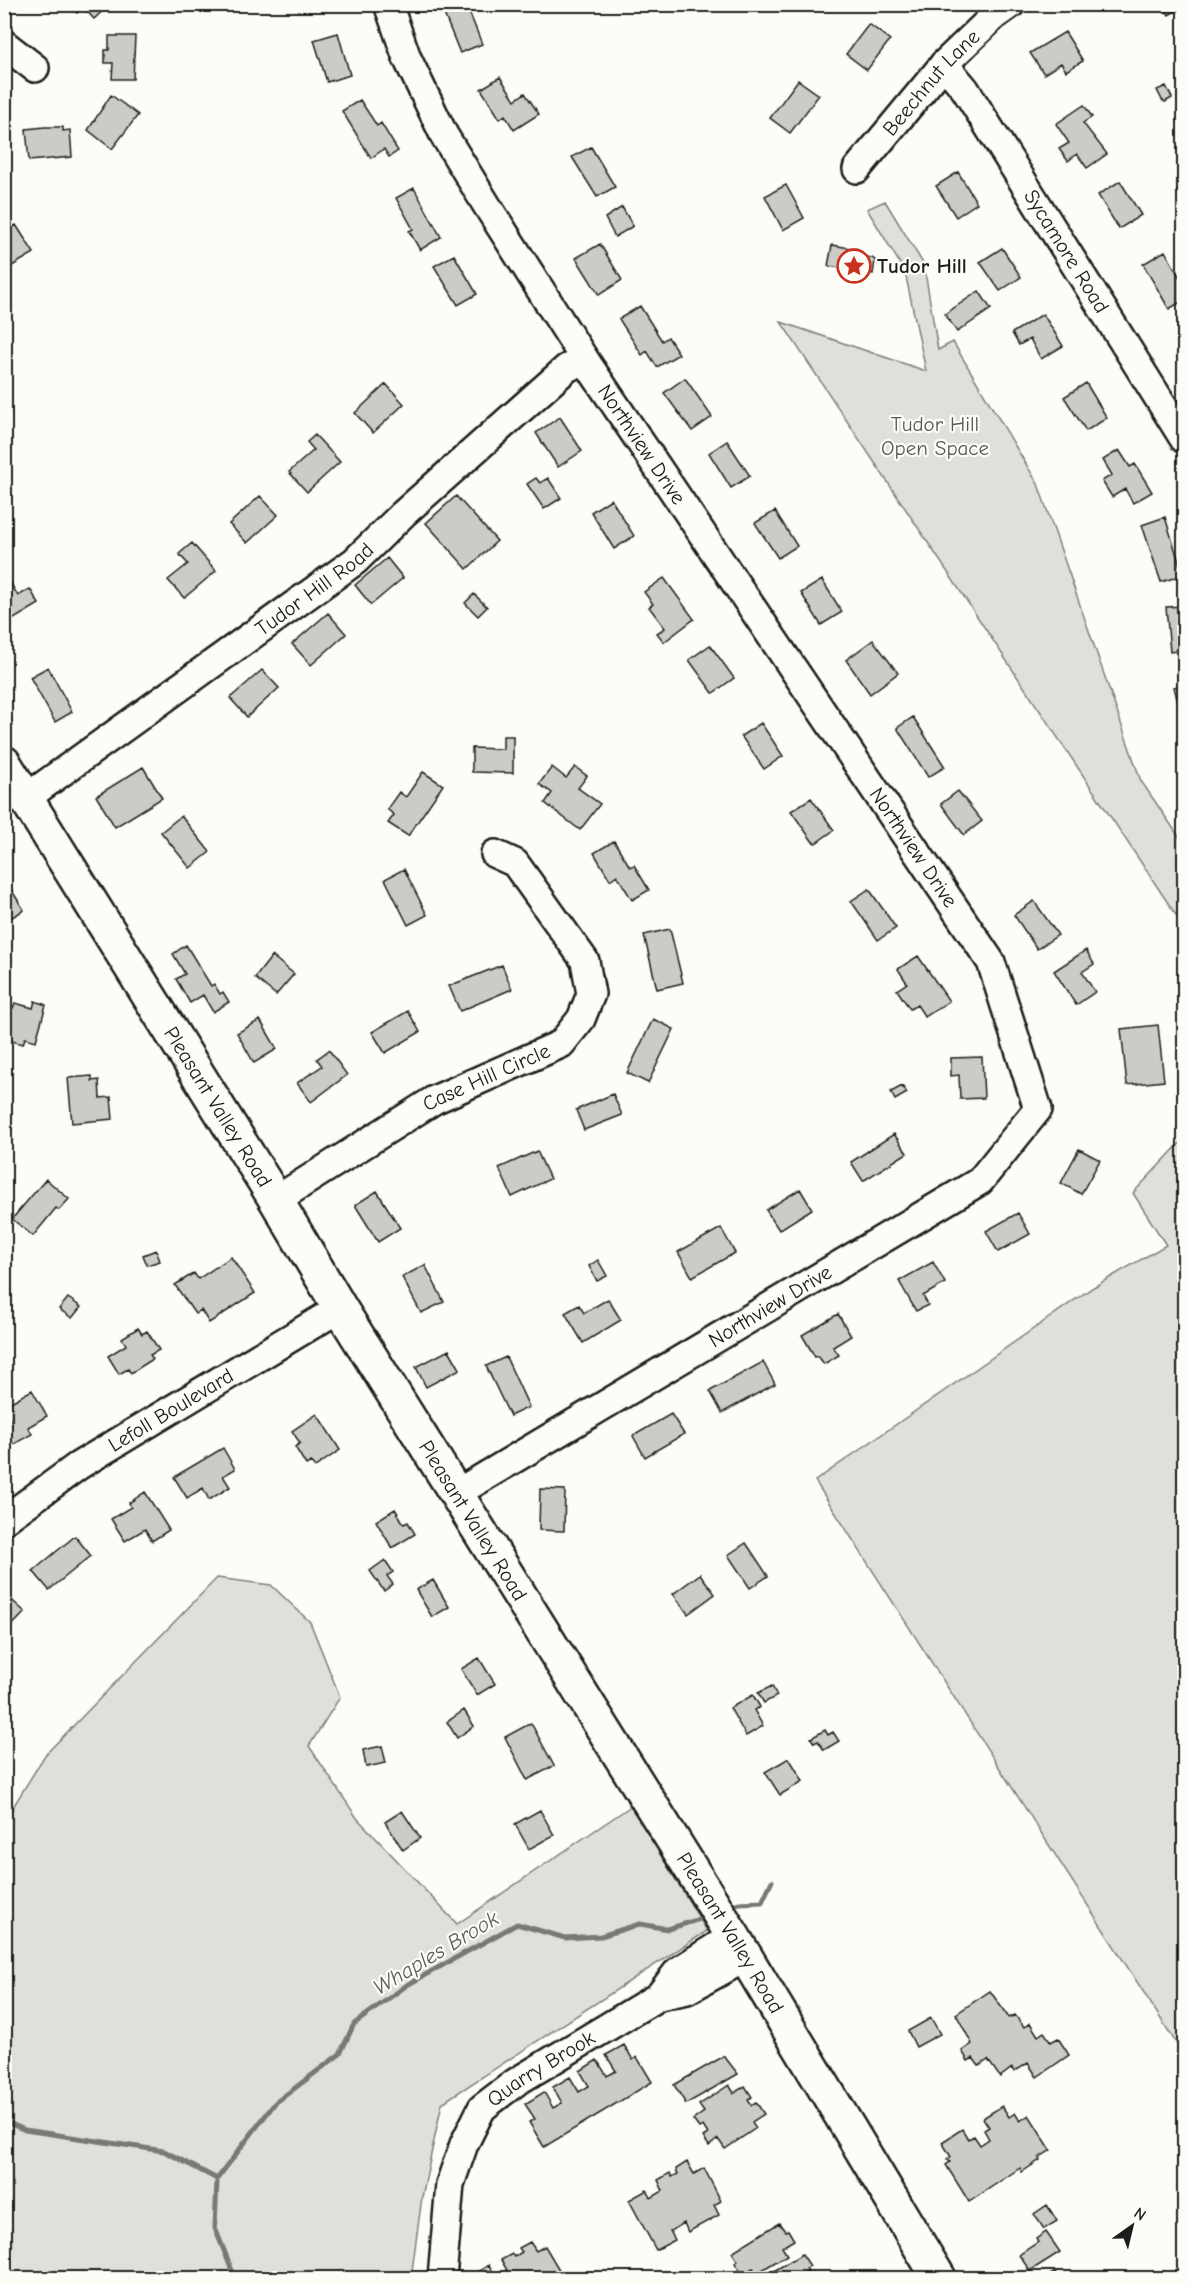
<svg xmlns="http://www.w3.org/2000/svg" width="1189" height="2283" viewBox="0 0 1189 2283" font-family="'Comic Neue',sans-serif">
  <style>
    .green { fill: #e0dfdb; stroke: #7e7e7c; stroke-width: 1.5 }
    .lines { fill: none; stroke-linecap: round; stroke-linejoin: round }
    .stream { stroke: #797876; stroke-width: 5 }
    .building { fill: #cccbc8; stroke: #1c1c1c; stroke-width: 1.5 }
    .minor-casing { stroke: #1c1c1c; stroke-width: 32 }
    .major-casing { stroke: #1c1c1c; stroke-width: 38 }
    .minor { stroke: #fdfcf7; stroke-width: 27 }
    .major { stroke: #fdfcf7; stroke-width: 33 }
    .labels { text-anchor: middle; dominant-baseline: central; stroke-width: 4.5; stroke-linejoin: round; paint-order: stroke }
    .street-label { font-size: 21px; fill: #1c1c1c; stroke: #fdfcf7 }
    .poi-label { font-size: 21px; font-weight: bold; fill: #1c1c1c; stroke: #fdfcf7; text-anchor: start }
    .park-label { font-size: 21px; fill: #575655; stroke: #fdfcf7 }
    .water-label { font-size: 22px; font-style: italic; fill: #5a5a58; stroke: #fdfcf7 }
  </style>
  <rect width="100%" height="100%" fill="#fdfcf7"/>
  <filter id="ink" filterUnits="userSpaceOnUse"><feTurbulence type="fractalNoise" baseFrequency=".0167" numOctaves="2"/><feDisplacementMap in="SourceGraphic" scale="12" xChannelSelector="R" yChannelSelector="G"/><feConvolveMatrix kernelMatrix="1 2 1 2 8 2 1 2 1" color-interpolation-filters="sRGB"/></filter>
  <g filter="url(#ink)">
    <!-- green -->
    <path class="green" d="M 885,201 L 924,265 L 938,350 L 953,342 L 1038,484 L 1141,781 L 1184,844 L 1184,927 L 781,322 L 926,371 L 905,272 L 867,209 Z
      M 1184,1139 L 1184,2055 L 815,1481 L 1092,1288 L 1166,1245 L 1133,1193 Z
      M 217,1578 L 271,1585 L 310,1622 L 340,1697 L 309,1746 L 357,1818 L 457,1924 L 631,1806 L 707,1931 L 442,2103 L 422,2197 L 411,2278 L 5,2278 L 5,1820 L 45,1755 Z"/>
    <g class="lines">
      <!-- stream -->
      <path class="stream" d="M 733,1906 L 739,1903 L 762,1902 L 772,1881
        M 4,2121 L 25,2130 L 164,2151 L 217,2179
        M 235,2278 L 215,2228 L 217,2179 L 275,2103 L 340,2054 L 354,2024 L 407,1985 L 517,1924 L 565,1938 L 601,1936 L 640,1924 L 668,1929 L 703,1918"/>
    </g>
    <!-- building -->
    <path class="building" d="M 69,4 L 108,4 L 109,5 L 94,19 L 83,7 L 77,13 Z
      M 440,4 L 466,4 L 482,44 L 460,53 Z
      M 1162,4 L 1184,4 L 1184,6 L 1169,15 Z
      M 869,24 L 890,40 L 867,70 L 846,54 Z
      M 1065,32 L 1083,61 L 1066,71 L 1061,63 L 1044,74 L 1030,53 Z
      M 338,33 L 350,75 L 327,82 L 314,40 Z
      M 109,36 L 135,36 L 133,79 L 112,79 L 113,63 L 105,63 L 105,50 L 109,50 Z
      M 500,77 L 515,100 L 525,93 L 539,114 L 514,130 L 505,115 L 500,119 L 481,89 Z
      M 798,80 L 819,95 L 790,133 L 770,118 Z
      M 1166,86 L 1172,98 L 1165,102 L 1162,100 L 1157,90 Z
      M 111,95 L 138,115 L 112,149 L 88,130 Z
      M 360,100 L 377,126 L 381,123 L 398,151 L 389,157 L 384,149 L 371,158 L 342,111 Z
      M 1084,105 L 1092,117 L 1083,123 L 1107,154 L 1087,168 L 1077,154 L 1068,161 L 1059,149 L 1069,143 L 1056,124 Z
      M 4,127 L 11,130 L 4,142 Z
      M 45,127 L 63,127 L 63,131 L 70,130 L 72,157 L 29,161 L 26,129 Z
      M 591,147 L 615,187 L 597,197 L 572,157 Z
      M 958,172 L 977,203 L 956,217 L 936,186 Z
      M 1120,181 L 1141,215 L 1119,229 L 1098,195 Z
      M 786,185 L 804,218 L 783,230 L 765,196 Z
      M 1184,187 L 1184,202 L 1183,203 L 1177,191 Z
      M 414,188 L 441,237 L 420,250 L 409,231 L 413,229 L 396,198 Z
      M 622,207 L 633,226 L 615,237 L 605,218 Z
      M 16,225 L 34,253 L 12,266 L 4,254 L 4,232 Z
      M 600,244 L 622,280 L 599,295 L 576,258 Z
      M 832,245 L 857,249 L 855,255 L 872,258 L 875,260 L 873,274 L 828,266 Z
      M 1002,248 L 1021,277 L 1000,291 L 980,262 Z
      M 1165,251 L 1184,285 L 1184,300 L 1169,309 L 1143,264 Z
      M 454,255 L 477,294 L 458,305 L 434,266 Z
      M 979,291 L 991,309 L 957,332 L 945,314 Z
      M 640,306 L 662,341 L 668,337 L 679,354 L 657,367 L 647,351 L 642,355 L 619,319 Z
      M 1043,314 L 1063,346 L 1041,359 L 1030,339 L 1019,345 L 1012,333 Z
      M 685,378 L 712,417 L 692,431 L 664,393 Z
      M 1086,383 L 1107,418 L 1086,431 L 1064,397 Z
      M 386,384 L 404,404 L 373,433 L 355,413 Z
      M 560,417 L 582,451 L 558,467 L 536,433 Z
      M 315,435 L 340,462 L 307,492 L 289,472 L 314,450 L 307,442 Z
      M 727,441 L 750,476 L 731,488 L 709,453 Z
      M 1119,450 L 1130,467 L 1135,464 L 1152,492 L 1133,503 L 1125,489 L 1112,497 L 1102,481 L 1112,475 L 1103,460 Z
      M 536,478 L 540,483 L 548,478 L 561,498 L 544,509 L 527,484 Z
      M 260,496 L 278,515 L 247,543 L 229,524 Z
      M 456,496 L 497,541 L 467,569 L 426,523 Z
      M 611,499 L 634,536 L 614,549 L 591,512 Z
      M 775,511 L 797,546 L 778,558 L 755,523 Z
      M 1165,517 L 1183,575 L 1161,582 L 1142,525 Z
      M 192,543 L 216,571 L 184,598 L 168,580 L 188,564 L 179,554 Z
      M 387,558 L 403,578 L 371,605 L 355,585 Z
      M 4,572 L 18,596 L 30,589 L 39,604 L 4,625 Z
      M 664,578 L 694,619 L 664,642 L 657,633 L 665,628 L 649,607 L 653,604 L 644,592 Z
      M 822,580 L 842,612 L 821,625 L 801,593 Z
      M 474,594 L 487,607 L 478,616 L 465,603 Z
      M 1184,606 L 1184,650 L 1170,652 L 1166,607 Z
      M 328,613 L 346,634 L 311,665 L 292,644 Z
      M 873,640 L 898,673 L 870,694 L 846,660 Z
      M 710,645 L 734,678 L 713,693 L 689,660 Z
      M 48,667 L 72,712 L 55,722 L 30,677 Z
      M 262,670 L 279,688 L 247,717 L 230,698 Z
      M 1184,684 L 1184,726 L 1174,687 Z
      M 913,717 L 945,767 L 928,777 L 897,728 Z
      M 761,723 L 783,756 L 764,769 L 741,736 Z
      M 503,736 L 513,736 L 513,773 L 472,772 L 472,748 L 503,749 Z
      M 143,767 L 162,798 L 115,827 L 96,796 Z
      M 552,767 L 566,778 L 575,767 L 587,776 L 578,788 L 600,804 L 580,830 L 545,803 L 552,793 L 539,784 Z
      M 423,772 L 443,785 L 408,836 L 388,823 L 394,815 L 387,809 L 399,792 L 406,797 Z
      M 958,791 L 982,821 L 964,835 L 941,804 Z
      M 811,798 L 834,830 L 816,843 L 813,842 L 791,811 Z
      M 181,816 L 210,852 L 190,868 L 161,832 Z
      M 614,841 L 630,867 L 634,865 L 649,890 L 632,900 L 617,875 L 610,880 L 594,853 Z
      M 404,869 L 427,915 L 408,925 L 385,879 Z
      M 4,878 L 24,910 L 4,922 Z
      M 869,889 L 896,928 L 878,940 L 851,901 Z
      M 1034,901 L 1058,935 L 1037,949 L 1014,915 Z
      M 670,929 L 683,983 L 657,989 L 644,935 Z
      M 186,945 L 211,986 L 214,984 L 220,994 L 223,992 L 229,1002 L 213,1012 L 203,995 L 190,1003 L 176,979 L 185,974 L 173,954 Z
      M 1086,950 L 1094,964 L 1082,972 L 1095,992 L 1076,1005 L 1054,971 Z
      M 272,956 L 294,974 L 276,995 L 255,978 Z
      M 918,956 L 949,1001 L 925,1017 L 917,1005 L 910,1009 L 897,990 L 907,983 L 898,969 Z
      M 502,965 L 512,989 L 460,1011 L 449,986 Z
      M 35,1001 L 46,1005 L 36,1041 L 25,1038 L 23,1044 L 4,1039 L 4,1005 L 13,1008 L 15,1003 L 33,1008 Z
      M 408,1011 L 420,1032 L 385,1053 L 372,1032 Z
      M 653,1019 L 674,1029 L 648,1083 L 627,1073 Z
      M 260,1020 L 277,1049 L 254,1063 L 237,1033 Z
      M 1158,1025 L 1164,1081 L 1127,1085 L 1121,1029 Z
      M 329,1050 L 347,1075 L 311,1102 L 297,1083 L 322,1066 L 317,1059 Z
      M 982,1057 L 984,1098 L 960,1099 L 959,1075 L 951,1076 L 951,1058 Z
      M 92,1076 L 92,1081 L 99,1080 L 100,1098 L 111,1097 L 113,1119 L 72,1123 L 68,1078 Z
      M 902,1086 L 907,1093 L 895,1100 L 891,1092 Z
      M 613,1094 L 622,1115 L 584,1130 L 576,1110 Z
      M 894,1134 L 907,1153 L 863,1181 L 851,1162 Z
      M 1079,1149 L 1100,1160 L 1081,1194 L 1061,1183 Z
      M 537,1151 L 550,1179 L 512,1197 L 499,1168 Z
      M 46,1179 L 69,1199 L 59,1210 L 56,1208 L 33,1236 L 12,1219 Z
      M 800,1189 L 812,1209 L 779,1230 L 766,1210 Z
      M 377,1191 L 400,1228 L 378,1242 L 355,1205 Z
      M 1018,1213 L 1030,1234 L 998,1252 L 986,1231 Z
      M 721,1228 L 735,1253 L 692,1277 L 678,1252 Z
      M 156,1250 L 160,1261 L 147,1265 L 143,1255 Z
      M 231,1257 L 255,1293 L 209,1323 L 201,1310 L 195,1314 L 175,1285 L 194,1273 L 198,1279 Z
      M 598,1260 L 607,1276 L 597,1281 L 589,1266 Z
      M 933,1262 L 945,1283 L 923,1296 L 928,1305 L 916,1311 L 899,1281 Z
      M 425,1265 L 444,1302 L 421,1313 L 402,1277 Z
      M 68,1298 L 81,1307 L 72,1318 L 59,1309 Z
      M 608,1299 L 621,1320 L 583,1343 L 565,1313 L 579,1305 L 584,1313 Z
      M 838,1314 L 851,1336 L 833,1347 L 839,1355 L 824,1364 L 818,1356 L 815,1357 L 802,1335 Z
      M 138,1328 L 142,1334 L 147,1331 L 159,1350 L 150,1355 L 153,1359 L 131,1373 L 128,1369 L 119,1374 L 108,1356 L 126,1345 L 122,1338 Z
      M 449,1350 L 460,1369 L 426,1387 L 416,1367 Z
      M 506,1357 L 529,1407 L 510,1416 L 486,1366 Z
      M 763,1362 L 775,1384 L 722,1413 L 710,1391 Z
      M 32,1390 L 47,1416 L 28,1427 L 32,1434 L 4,1450 L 4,1423 L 10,1420 L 4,1411 L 4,1406 Z
      M 317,1414 L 340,1450 L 315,1467 L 311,1462 L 306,1465 L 295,1447 L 300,1443 L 292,1431 Z
      M 671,1414 L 684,1434 L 645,1457 L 633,1436 Z
      M 223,1448 L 235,1469 L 223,1476 L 230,1487 L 209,1500 L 203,1488 L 187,1498 L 174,1477 Z
      M 540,1489 L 565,1490 L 564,1531 L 539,1530 Z
      M 145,1492 L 169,1530 L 152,1541 L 145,1529 L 125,1541 L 111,1519 L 131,1507 L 129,1503 Z
      M 395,1509 L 404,1524 L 408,1522 L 415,1534 L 392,1548 L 376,1521 Z
      M 75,1536 L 91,1556 L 49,1590 L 33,1571 Z
      M 746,1543 L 768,1576 L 750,1588 L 728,1555 Z
      M 385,1560 L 393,1572 L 387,1576 L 393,1584 L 384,1591 L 370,1571 Z
      M 700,1574 L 715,1594 L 688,1614 L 673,1594 Z
      M 433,1580 L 449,1607 L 432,1617 L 416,1590 Z
      M 6,1595 L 25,1612 L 4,1634 L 4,1597 Z
      M 479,1658 L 495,1684 L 477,1695 L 461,1669 Z
      M 772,1686 L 777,1696 L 764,1703 L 758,1693 Z
      M 753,1695 L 760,1707 L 754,1710 L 763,1726 L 746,1736 L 730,1708 Z
      M 464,1710 L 474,1726 L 457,1738 L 447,1722 Z
      M 531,1723 L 554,1766 L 527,1780 L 505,1737 Z
      M 825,1730 L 828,1735 L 833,1732 L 839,1741 L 824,1750 L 818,1741 L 814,1743 L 811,1738 Z
      M 382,1746 L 386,1763 L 366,1767 L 363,1750 Z
      M 789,1758 L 803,1781 L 780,1795 L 765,1772 Z
      M 540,1810 L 554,1835 L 529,1849 L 515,1824 Z
      M 402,1811 L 420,1838 L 403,1850 L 385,1822 Z
      M 990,1991 L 1009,2018 L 1015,2015 L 1024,2027 L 1030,2023 L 1038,2036 L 1044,2032 L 1051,2042 L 1058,2038 L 1069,2055 L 1037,2077 L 1028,2063 L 1014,2072 L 1012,2068 L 1000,2077 L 988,2060 L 979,2066 L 973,2058 L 968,2061 L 962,2051 L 972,2044 L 956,2014 Z
      M 931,2018 L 940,2034 L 916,2047 L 908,2031 Z
      M 624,2045 L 633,2060 L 637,2057 L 652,2082 L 544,2147 L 529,2122 L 535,2119 L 525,2104 L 544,2092 L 553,2108 L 562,2103 L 553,2087 L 570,2077 L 579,2092 L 589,2086 L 580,2071 L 597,2060 L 607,2076 L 616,2071 L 606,2055 Z
      M 724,2056 L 738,2074 L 686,2104 L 674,2085 Z
      M 729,2085 L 734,2093 L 745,2086 L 752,2097 L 748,2100 L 751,2105 L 756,2102 L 764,2114 L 752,2122 L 756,2128 L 725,2149 L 718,2139 L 709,2146 L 703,2137 L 708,2134 L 703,2126 L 699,2128 L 693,2120 L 704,2112 L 699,2105 Z
      M 1002,2106 L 1009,2117 L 1015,2113 L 1020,2121 L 1029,2115 L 1051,2150 L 1039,2158 L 1040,2160 L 1022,2172 L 1020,2168 L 969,2202 L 946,2165 L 950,2162 L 947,2159 L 951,2157 L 942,2142 L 962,2129 L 968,2139 L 974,2136 L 980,2145 L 989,2139 L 984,2130 L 989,2127 L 983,2118 Z
      M 687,2162 L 694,2174 L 704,2168 L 721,2201 L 714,2205 L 719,2215 L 688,2232 L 684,2223 L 670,2231 L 675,2240 L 656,2250 L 629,2200 L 647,2190 L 651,2198 L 663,2191 L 658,2180 L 670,2173 L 672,2177 L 678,2174 L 676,2169 Z
      M 1047,2205 L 1057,2221 L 1044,2229 L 1034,2214 Z
      M 779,2223 L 785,2231 L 788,2230 L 794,2240 L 782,2247 L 787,2255 L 757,2273 L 753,2268 L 742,2274 L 735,2263 L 738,2261 L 732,2252 Z
      M 1046,2232 L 1060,2252 L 1030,2271 L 1019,2255 L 1038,2242 L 1036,2239 Z
      M 530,2242 L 536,2251 L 545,2246 L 564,2278 L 474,2278 L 479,2276 L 477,2272 L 489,2265 L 496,2277 L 507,2270 L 501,2260 L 512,2254 L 514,2257 L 522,2252 L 519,2248 Z
      M 802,2254 L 810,2266 L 806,2268 L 808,2271 L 796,2278 L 762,2278 Z
      M 673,2271 L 678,2278 L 660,2278 Z
      M 813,2272 L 817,2278 L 803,2278 Z
      M 1055,2272 L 1059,2278 L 1045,2278 Z"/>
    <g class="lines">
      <!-- minor casing -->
      <g class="minor-casing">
        <g id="minor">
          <path id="s1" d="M 388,4 L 407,58 L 444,135 L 486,204 L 585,360 L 991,962 L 1038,1109 L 980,1181 L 457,1493"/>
          <path d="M 4,44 L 35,68"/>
          <path id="s2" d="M 944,64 L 965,89 L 1184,439"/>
          <path id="s3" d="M 857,169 L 944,64 L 994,16 L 1011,4"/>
          <path id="s4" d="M 26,798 L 355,561 L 403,514 L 567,368 L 585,360"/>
          <path id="s5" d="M 276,1200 L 434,1100 L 561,1044 L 581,1019 L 591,994 L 585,961 L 515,863 L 495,854"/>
          <path id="s6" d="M 4,1520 L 78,1466 L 340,1308"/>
          <path d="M 659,1996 L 678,1971 L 733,1936"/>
          <path id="s7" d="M 442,2278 L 450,2184 L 464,2144 L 482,2108 L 516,2082 L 659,1996 L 687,1990 L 745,1958"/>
        </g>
      </g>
      <!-- major casing -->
      <g class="major-casing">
        <g id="major">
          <path id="s8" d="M 4,763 L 276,1200 L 340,1308 L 733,1936 L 939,2278"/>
        </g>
      </g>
      <!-- minor -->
      <use href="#minor" class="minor"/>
      <!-- major -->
      <use href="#major" class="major"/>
    </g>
  </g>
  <!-- icons -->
  <defs>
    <g id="sight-ring" transform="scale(1.725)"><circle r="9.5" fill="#fdfcf7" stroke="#c8321e" stroke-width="1.5"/><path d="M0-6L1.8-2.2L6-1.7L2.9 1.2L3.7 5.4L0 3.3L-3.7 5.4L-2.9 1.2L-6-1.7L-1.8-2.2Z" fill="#c8321e"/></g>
  </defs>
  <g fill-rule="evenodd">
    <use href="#sight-ring" x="854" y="266"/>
  </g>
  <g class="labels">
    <!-- street labels -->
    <g class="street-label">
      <text stroke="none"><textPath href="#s3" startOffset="114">Beechnut Lane</textPath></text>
      <text stroke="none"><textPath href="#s2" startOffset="224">Sycamore Road</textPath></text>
      <text stroke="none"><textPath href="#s1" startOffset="510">Northview Drive</textPath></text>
      <text stroke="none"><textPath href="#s4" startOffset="356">Tudor Hill Road</textPath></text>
      <text stroke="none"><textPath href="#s1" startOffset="996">Northview Drive</textPath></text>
      <text stroke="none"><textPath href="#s5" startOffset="244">Case Hill Circle</textPath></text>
      <text stroke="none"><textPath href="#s8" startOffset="405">Pleasant Valley Road</textPath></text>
      <text transform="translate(770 1306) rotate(-31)">Northview Drive</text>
      <text stroke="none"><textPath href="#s6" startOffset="200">Lefoll Boulevard</textPath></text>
      <text stroke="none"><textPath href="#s8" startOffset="891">Pleasant Valley Road</textPath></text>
      <text stroke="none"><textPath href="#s8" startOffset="1377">Pleasant Valley Road</textPath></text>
      <text stroke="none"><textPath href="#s7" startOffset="248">Quarry Brook</textPath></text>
    </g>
    <!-- poi labels -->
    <g class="poi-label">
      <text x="877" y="266">Tudor Hill</text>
    </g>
    <!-- park labels -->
    <g class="park-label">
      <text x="935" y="424">Tudor Hill<tspan x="935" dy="24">Open Space</tspan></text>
    </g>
    <!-- water labels -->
    <g class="water-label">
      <text transform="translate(436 1953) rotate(-31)">Whaples Brook</text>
    </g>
  </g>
  <!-- margin -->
  <rect width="1189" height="2283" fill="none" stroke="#fdfcf7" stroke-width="24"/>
  <rect x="12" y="12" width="1165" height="2259" fill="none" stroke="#1c1c1c" stroke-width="2" filter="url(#ink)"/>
  <!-- north arrow -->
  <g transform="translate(1132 2226) rotate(34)" stroke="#fdfcf7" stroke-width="4.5" paint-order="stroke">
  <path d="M0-4.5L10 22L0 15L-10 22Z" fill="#1c1c1c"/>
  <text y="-9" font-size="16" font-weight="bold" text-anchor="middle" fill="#1c1c1c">N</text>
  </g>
</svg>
